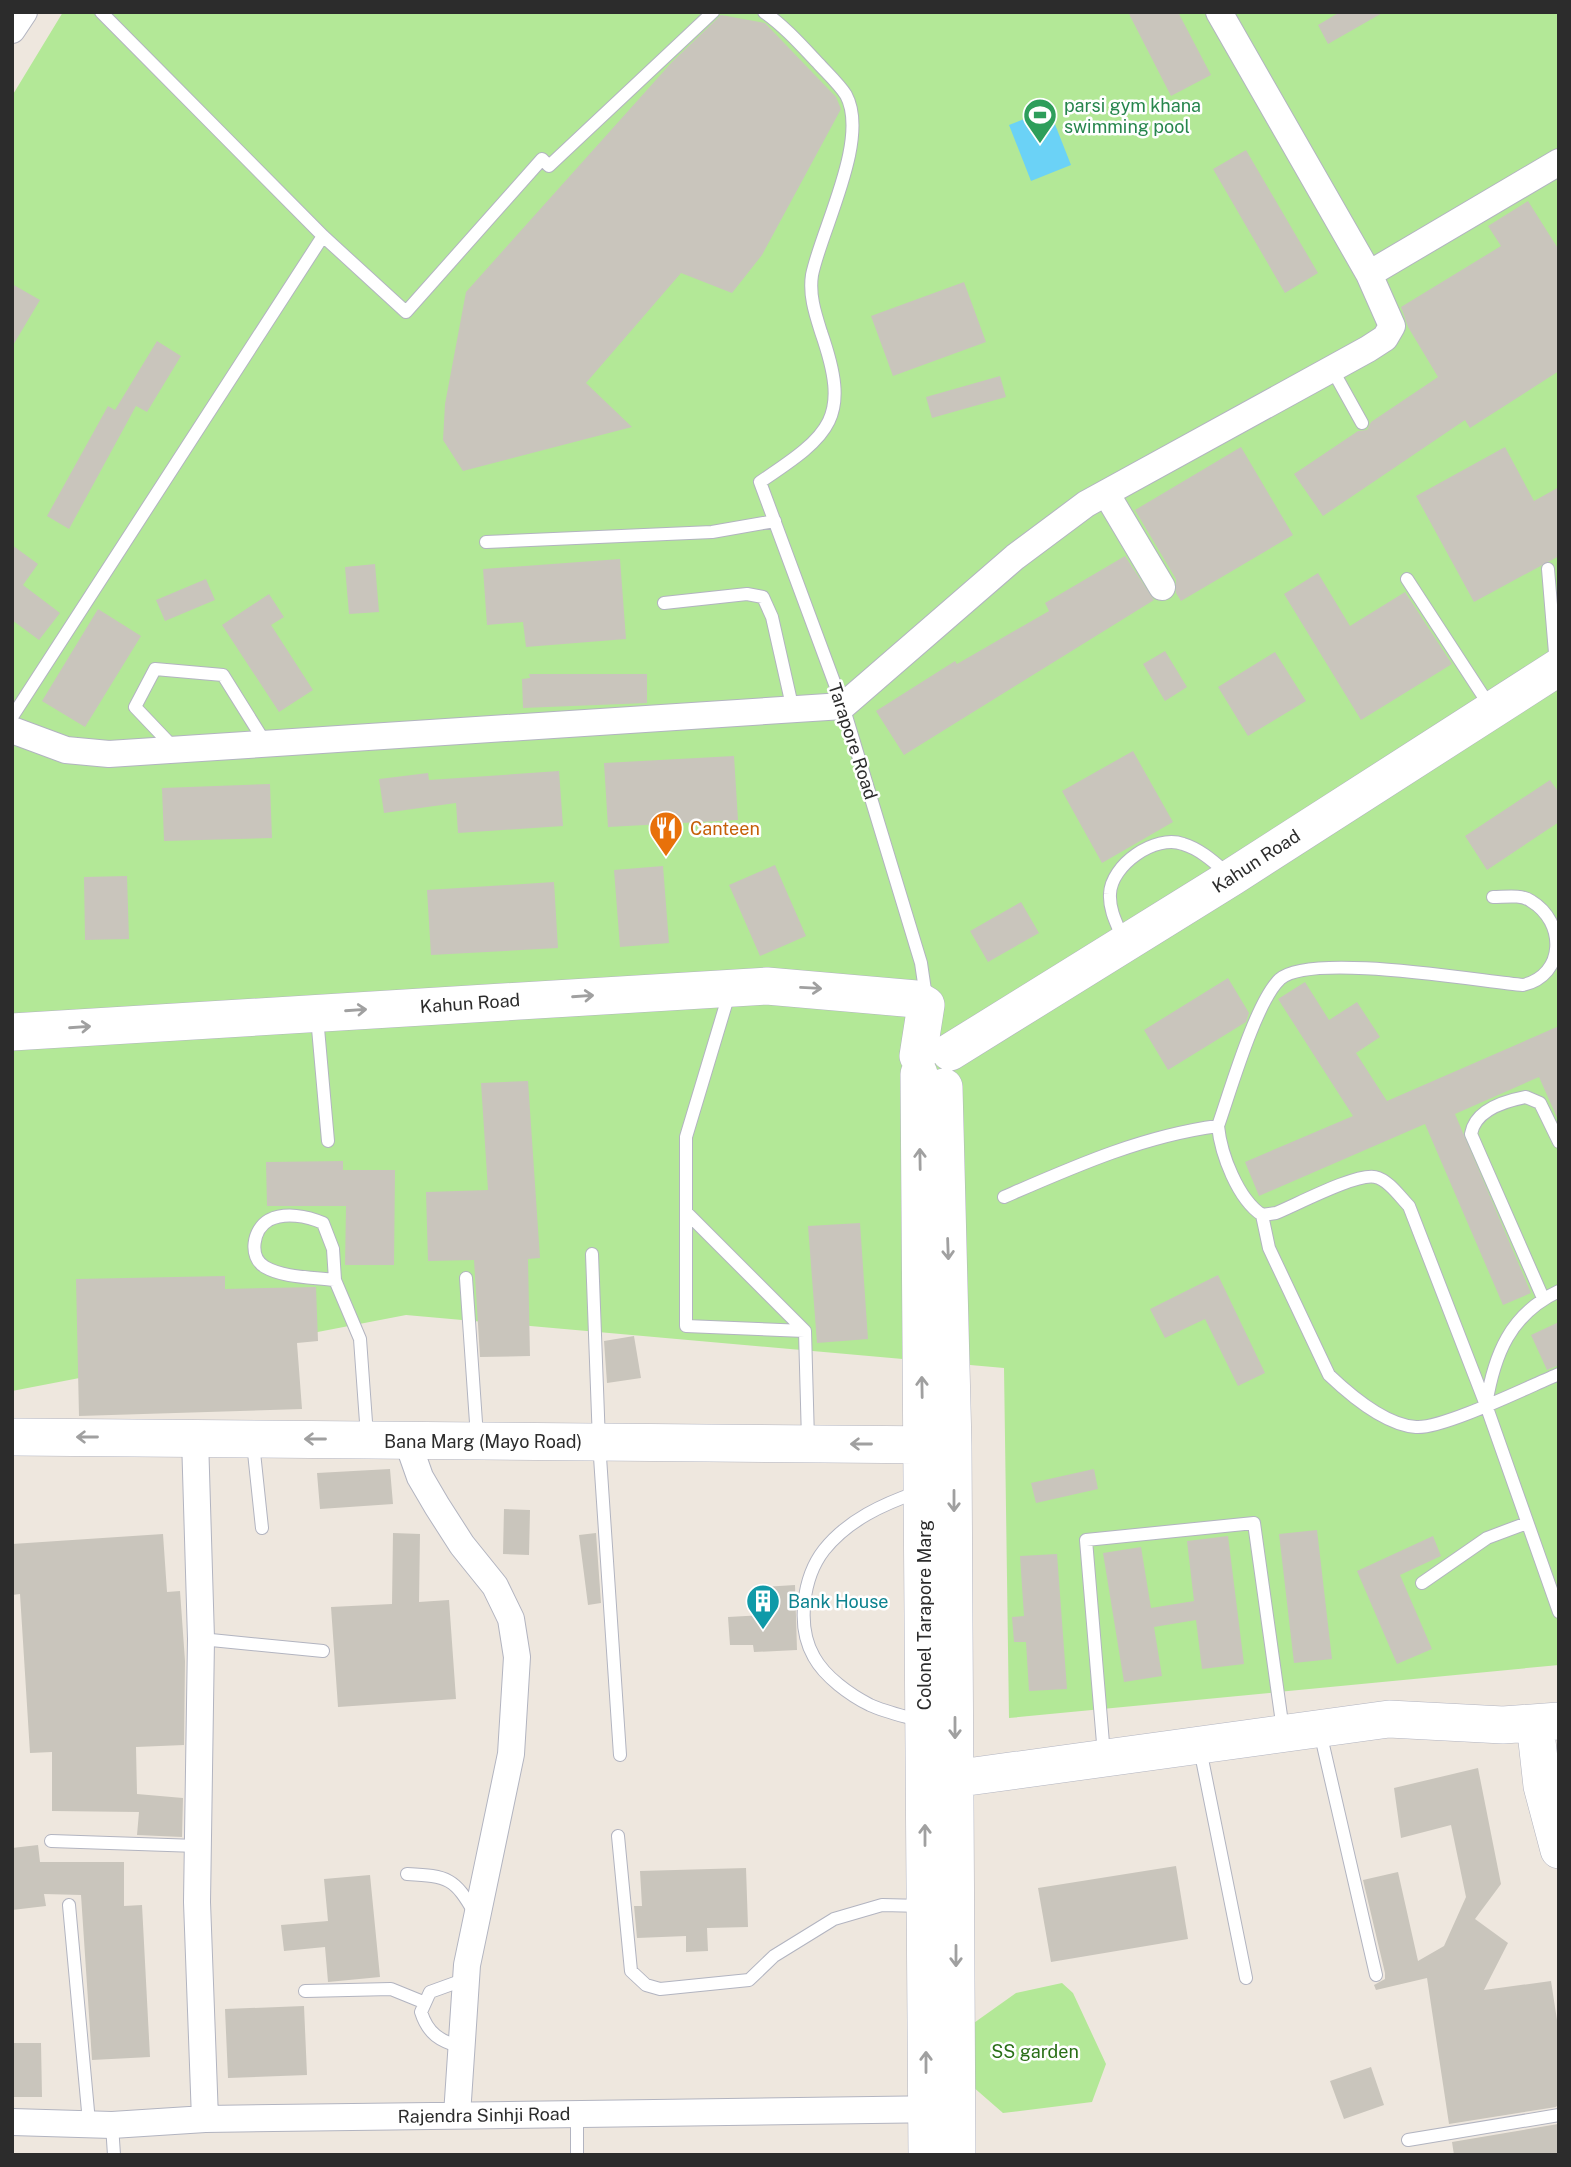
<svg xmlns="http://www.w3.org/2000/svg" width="1571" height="2167" viewBox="0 0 1571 2167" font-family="'Public Sans',sans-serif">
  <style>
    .green { fill: #b3e897 }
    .water { fill: #6bd2f6 }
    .building { fill: #c9c5bc }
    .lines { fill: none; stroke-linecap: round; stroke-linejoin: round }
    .lane-casing { stroke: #b2b4c0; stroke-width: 14 }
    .street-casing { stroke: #b2b4c0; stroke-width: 28 }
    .secondary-casing { stroke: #b2b4c0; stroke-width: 38 }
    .lane { stroke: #fff; stroke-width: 12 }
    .street { stroke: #fff; stroke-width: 26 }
    .secondary { stroke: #fff; stroke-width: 37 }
    .oneway { stroke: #a0a0a0 }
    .labels { text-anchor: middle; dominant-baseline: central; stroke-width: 5; stroke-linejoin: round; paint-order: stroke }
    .leisure-label { font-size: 18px; fill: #27864d; stroke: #fff; text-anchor: start }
    .street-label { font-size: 18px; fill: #2c2c2c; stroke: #fff }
    .food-label { font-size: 18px; fill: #c56008; stroke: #fff; text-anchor: start }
    .culture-label { font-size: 18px; fill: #0d838f; stroke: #fff; text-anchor: start }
    .park-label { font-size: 18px; fill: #296f16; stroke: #fff }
  </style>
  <rect width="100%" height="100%" fill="#eee7de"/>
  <!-- green -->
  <path class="green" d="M 63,12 L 1559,12 L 1559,1665 L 1009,1718 L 1004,1368 L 406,1315 L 12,1391 L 12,96 Z
    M 1062,1983 L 1073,1993 L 1106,2064 L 1092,2102 L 1003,2113 L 972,2086 L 971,2025 L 1016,1993 Z"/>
  <!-- water -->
  <path class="water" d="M 1049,109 L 1071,165 L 1031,181 L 1009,125 Z"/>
  <!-- building -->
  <path class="building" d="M 1128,12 L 1178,12 L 1211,75 L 1171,96 Z
    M 1340,12 L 1384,12 L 1328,44 L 1318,25 Z
    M 721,15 L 765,23 L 836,97 L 841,109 L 762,255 L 732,293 L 681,273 L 586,383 L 632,427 L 463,471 L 443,440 L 445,404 L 466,292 L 672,62 Z
    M 1246,150 L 1318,273 L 1285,293 L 1213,169 Z
    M 1528,201 L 1559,250 L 1559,371 L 1470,428 L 1465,420 L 1323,516 L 1294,474 L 1358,431 L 1367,430 L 1371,422 L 1438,377 L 1408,327 L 1401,307 L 1501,246 L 1488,226 Z
    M 964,282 L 986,342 L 893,376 L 871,316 Z
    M 12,284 L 40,300 L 12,347 Z
    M 157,341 L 181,356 L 147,412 L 136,406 L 69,529 L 47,516 L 108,406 L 115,410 Z
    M 1000,376 L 1006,397 L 932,418 L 926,397 Z
    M 1241,447 L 1293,535 L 1181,601 L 1176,593 L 1176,579 L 1135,510 Z
    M 1505,447 L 1534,501 L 1559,487 L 1559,556 L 1474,602 L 1416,496 Z
    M 12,545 L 38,564 L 23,585 L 60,613 L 39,640 L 12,620 Z
    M 1125,556 L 1154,600 L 904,755 L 876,711 L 955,661 L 957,664 L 1049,611 L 1045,603 Z
    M 620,559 L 626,639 L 526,647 L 523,622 L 487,625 L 483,569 Z
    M 375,564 L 379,612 L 349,614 L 345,567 Z
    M 1318,573 L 1350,626 L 1405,592 L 1452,664 L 1361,720 L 1284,594 Z
    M 206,579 L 215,600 L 165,621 L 156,600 Z
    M 269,594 L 284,617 L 271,625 L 313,690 L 279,712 L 222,625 Z
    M 98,609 L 141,636 L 85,727 L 42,701 Z
    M 1165,651 L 1187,687 L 1165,701 L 1143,664 Z
    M 1275,652 L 1306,701 L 1248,736 L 1218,687 Z
    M 529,674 L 647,674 L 647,703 L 523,708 L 522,679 L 530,678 Z
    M 1133,751 L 1173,822 L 1102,863 L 1062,791 Z
    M 734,756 L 738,820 L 608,827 L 604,763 Z
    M 559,771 L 563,826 L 458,833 L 456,803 L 384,813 L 379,779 L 428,773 L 429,780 Z
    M 1550,780 L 1559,793 L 1559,822 L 1487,870 L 1465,836 Z
    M 270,784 L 272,838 L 164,841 L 162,788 Z
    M 775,865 L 806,936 L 760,956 L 729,885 Z
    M 663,866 L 669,943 L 620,947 L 614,870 Z
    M 127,876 L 129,939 L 85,940 L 84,877 Z
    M 554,882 L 558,948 L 431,955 L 427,890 Z
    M 1021,902 L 1039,933 L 988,962 L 970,931 Z
    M 1228,978 L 1249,1013 L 1246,1022 L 1168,1070 L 1144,1030 Z
    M 1305,982 L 1329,1020 L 1357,1002 L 1380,1037 L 1356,1053 L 1387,1101 L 1559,1026 L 1559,1122 L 1539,1077 L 1455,1114 L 1531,1293 L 1503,1305 L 1425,1124 L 1259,1196 L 1245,1162 L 1353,1116 L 1278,999 Z
    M 528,1081 L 540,1258 L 528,1259 L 530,1356 L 480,1357 L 474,1260 L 428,1261 L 426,1192 L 488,1190 L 481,1083 Z
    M 343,1161 L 343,1170 L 395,1170 L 394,1265 L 345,1265 L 346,1206 L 267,1206 L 266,1162 Z
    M 860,1223 L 868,1339 L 817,1343 L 808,1226 Z
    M 1218,1275 L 1265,1373 L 1238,1386 L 1205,1319 L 1165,1338 L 1150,1309 Z
    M 225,1276 L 225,1289 L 316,1287 L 318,1341 L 297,1343 L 302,1409 L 79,1416 L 76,1279 Z
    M 1559,1322 L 1559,1365 L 1547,1370 L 1531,1335 Z
    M 634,1336 L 641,1378 L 607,1383 L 604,1341 Z
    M 390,1469 L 393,1504 L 320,1509 L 317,1473 Z
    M 1094,1469 L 1098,1489 L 1036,1503 L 1031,1483 Z
    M 504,1509 L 530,1510 L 529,1555 L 503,1554 Z
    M 1317,1530 L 1332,1659 L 1294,1663 L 1279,1534 Z
    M 393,1533 L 420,1534 L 419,1602 L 449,1600 L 456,1699 L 338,1707 L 331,1607 L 392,1604 Z
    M 596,1533 L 601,1603 L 588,1605 L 579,1535 Z
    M 163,1534 L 167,1592 L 180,1591 L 185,1661 L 184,1745 L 136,1747 L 137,1794 L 183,1798 L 182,1837 L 137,1835 L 139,1812 L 52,1811 L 52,1752 L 30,1753 L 20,1594 L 12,1595 L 12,1544 Z
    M 1228,1536 L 1244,1664 L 1202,1669 L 1196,1620 L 1154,1627 L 1162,1676 L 1124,1682 L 1103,1553 L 1141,1547 L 1151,1608 L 1194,1601 L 1187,1541 Z
    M 1433,1536 L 1441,1556 L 1400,1575 L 1432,1649 L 1397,1664 L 1357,1571 Z
    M 1057,1554 L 1067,1689 L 1029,1691 L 1026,1642 L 1014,1642 L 1012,1617 L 1024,1616 L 1020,1556 Z
    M 795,1585 L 797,1650 L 754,1652 L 753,1645 L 730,1645 L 728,1617 L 764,1615 L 763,1587 Z
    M 1478,1768 L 1501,1884 L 1475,1919 L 1508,1943 L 1484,1990 L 1551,1981 L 1559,2033 L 1559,2103 L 1556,2107 L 1449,2124 L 1427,1978 L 1376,1990 L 1374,1985 L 1385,1979 L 1385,1973 L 1363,1880 L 1398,1872 L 1418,1961 L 1444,1946 L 1466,1897 L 1451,1825 L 1401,1838 L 1394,1788 Z
    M 38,1845 L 40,1862 L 124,1862 L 124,1906 L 142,1905 L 150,2057 L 92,2060 L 81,1895 L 44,1894 L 46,1906 L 12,1910 L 12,1848 Z
    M 1176,1866 L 1188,1939 L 1051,1962 L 1038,1888 Z
    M 746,1868 L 748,1927 L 707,1928 L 708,1951 L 686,1952 L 686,1936 L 637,1938 L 634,1906 L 642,1906 L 640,1871 Z
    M 370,1875 L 380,1977 L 328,1982 L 325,1947 L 284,1951 L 281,1925 L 328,1921 L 324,1879 Z
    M 304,2006 L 307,2075 L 228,2078 L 225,2009 Z
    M 12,2043 L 41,2043 L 42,2097 L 12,2097 Z
    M 1371,2067 L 1384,2105 L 1344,2119 L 1330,2081 Z
    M 1558,2124 L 1559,2155 L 1454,2155 L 1452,2142 Z"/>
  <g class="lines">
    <!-- lane casing -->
    <g class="lane-casing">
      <path id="lane" d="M 101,12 L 323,236 L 406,312 L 542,159 L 549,166 L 713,12
        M 764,12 C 784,26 801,45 818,63 C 827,73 839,84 846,95 C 870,139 821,230 812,275 C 809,295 815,313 821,332 C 851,418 832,434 760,482 L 843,706 L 921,963 L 926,997
        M 1332,369 L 1362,423
        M 486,542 L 712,532 L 775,521
        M 1548,569 L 1556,665
        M 1407,579 L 1491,708
        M 664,603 L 747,594 L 763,597 L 772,617 L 793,710
        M 12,717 L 323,236
        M 174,748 L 135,707 L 155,669 L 223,675 L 266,744
        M 1493,897 C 1505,897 1521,894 1531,901 C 1566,922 1566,975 1523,985 C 1477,981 1311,952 1280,979 C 1256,1001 1230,1092 1218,1126 C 1221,1155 1238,1199 1262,1215 L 1276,1213 C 1296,1205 1356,1173 1375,1177 C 1389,1180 1400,1197 1409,1206 L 1486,1405 L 1559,1612
        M 1124,941 C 1118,926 1109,911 1110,894 C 1111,865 1155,834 1183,844 C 1200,849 1214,862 1228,874
        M 729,994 L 686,1137 L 686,1326 L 805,1331
        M 317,1017 L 328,1141
        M 1004,1197 C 1073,1167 1142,1136 1218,1126
        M 687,1213 L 805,1331 L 808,1440
        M 1262,1215 L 1269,1248 L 1329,1375 C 1350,1395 1385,1425 1416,1427 C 1443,1429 1530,1386 1559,1374
        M 592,1254 L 599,1442 L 620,1755
        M 466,1278 L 477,1437
        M 335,1280 C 313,1277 284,1278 265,1267 C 248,1257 253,1229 269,1220 C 285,1212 307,1216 323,1223 L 333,1249 L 335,1280 L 360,1339 L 367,1436
        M 1543,1298 L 1471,1134 C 1475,1110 1505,1101 1526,1097 L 1540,1103 L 1559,1142
        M 1486,1405 C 1494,1355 1510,1314 1559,1291
        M 253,1443 L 262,1528
        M 918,1492 C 883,1504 848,1520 824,1550 C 803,1577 796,1626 814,1657 C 825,1677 850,1695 870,1705 C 885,1712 904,1716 921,1721
        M 1422,1583 L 1487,1538 L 1527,1523
        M 201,1639 L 323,1651
        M 1320,1732 L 1376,1975
        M 1200,1749 L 1246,1978
        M 1104,1755 L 1086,1540 L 1254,1523 L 1283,1730
        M 618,1836 L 631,1971 L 646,1985 L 660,1989 L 749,1980 L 774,1956 L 834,1919 L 882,1905 L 923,1906
        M 51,1841 L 197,1846
        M 407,1874 C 448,1876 455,1878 475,1914
        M 69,1905 L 89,2122
        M 305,1991 L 391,1989 L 423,2002
        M 461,2047 C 440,2041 428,2034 421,2012 L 430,1992 L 466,1979
        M 577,2114 L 577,2155
        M 112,2125 L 114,2155
        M 1408,2140 L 1559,2115"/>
    </g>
    <!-- street casing -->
    <g class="street-casing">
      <path id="street" d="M 12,30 L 24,12
        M 1369,274 L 1559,162
        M 1106,493 L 1162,587
        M 12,730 L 66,750 L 109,754 L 843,706 L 1015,557 L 1086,504 L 1368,349 L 1385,338 L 1392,326 L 1369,274 L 1219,12
        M 195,1438 L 201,1639 L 197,1902 L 205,2119
        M 407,1440 L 420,1477 L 437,1506 L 462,1545 L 495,1586 L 511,1619 L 517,1657 L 511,1754 L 467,1965 L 457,2115
        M 12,2122 L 112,2125 L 205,2119 L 945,2109"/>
    </g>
    <!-- secondary casing -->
    <g class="secondary-casing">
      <path id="secondary" d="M 12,1032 L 767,986 L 916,999 L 926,1005
        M 950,1052 L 1232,877 L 1559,667
        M 918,1056 L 926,1005
        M 919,1074 L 927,2155
        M 944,1087 L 953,1445 L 957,2155
        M 12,1437 L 945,1445
        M 1535,1723 L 1542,1786 L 1559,1850
        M 931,1782 L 1389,1719 L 1503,1725 L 1559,1721"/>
    </g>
    <!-- lane -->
    <use href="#lane" class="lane"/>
    <!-- street -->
    <use href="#street" class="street"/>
    <!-- secondary -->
    <use href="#secondary" class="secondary"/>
  </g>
  <!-- one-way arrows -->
  <defs><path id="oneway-shaft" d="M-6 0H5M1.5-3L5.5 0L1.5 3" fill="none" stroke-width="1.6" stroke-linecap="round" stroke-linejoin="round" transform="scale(1.75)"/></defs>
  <g class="oneway">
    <use href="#oneway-shaft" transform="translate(811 988) rotate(3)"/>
    <use href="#oneway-shaft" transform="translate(583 996) rotate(-4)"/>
    <use href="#oneway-shaft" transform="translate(356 1010) rotate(-4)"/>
    <use href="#oneway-shaft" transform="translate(80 1027) rotate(-4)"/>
    <use href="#oneway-shaft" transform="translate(920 1159) rotate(-91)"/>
    <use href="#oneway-shaft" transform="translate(948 1249) rotate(88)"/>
    <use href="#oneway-shaft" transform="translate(922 1387) rotate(-91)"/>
    <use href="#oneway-shaft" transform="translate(87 1437) rotate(-180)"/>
    <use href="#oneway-shaft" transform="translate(315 1439) rotate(-180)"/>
    <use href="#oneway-shaft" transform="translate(861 1444) rotate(-180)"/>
    <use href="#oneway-shaft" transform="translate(954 1501) rotate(90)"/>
    <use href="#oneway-shaft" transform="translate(955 1728) rotate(90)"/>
    <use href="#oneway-shaft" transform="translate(925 1835) rotate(-90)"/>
    <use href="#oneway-shaft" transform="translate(956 1956) rotate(90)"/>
    <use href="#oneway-shaft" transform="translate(926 2062) rotate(-90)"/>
  </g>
  <!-- icons -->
  <defs>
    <g id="stadium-pin" transform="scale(1.75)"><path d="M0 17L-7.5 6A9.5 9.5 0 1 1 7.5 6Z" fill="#2e9e5b" stroke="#fff"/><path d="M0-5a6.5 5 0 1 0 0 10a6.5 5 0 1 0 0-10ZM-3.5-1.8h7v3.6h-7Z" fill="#fff"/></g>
    <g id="restaurant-pin" transform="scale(1.75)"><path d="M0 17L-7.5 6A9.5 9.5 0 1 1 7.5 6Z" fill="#e8710a" stroke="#fff"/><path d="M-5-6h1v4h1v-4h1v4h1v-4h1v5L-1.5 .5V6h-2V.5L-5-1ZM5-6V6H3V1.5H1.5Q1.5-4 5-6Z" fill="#fff"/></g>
    <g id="building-pin" transform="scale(1.75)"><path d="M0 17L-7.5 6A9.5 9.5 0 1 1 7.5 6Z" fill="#0f9aa8" stroke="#fff"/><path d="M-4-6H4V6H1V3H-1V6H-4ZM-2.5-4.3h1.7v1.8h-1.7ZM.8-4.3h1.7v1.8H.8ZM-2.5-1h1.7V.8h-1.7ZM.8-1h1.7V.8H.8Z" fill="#fff"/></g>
  </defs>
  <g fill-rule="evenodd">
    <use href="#stadium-pin" x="1040" y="115"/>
    <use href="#restaurant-pin" x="666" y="828"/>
    <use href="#building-pin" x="763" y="1601"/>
  </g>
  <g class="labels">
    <!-- leisure labels -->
    <g class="leisure-label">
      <text x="1064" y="105">parsi gym khana<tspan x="1064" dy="21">swimming pool</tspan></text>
    </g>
    <!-- street labels -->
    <g class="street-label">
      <text transform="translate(853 741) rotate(72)">Tarapore Road</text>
      <text transform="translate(1256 861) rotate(-33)">Kahun Road</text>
      <text transform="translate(470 1003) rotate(-4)">Kahun Road</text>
      <text x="483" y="1441">Bana Marg (Mayo Road)</text>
      <text transform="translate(924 1615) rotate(-90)">Colonel Tarapore Marg</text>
      <text transform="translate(484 2115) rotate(-1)">Rajendra Sinhji Road</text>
    </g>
    <!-- food labels -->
    <g class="food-label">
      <text x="690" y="828">Canteen</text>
    </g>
    <!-- culture labels -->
    <g class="culture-label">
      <text x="788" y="1601">Bank House</text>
    </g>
    <!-- park labels -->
    <g class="park-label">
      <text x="1035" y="2051">SS garden</text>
    </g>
  </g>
  <!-- border -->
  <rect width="1571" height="2167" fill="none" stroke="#2c2c2c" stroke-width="28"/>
</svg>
